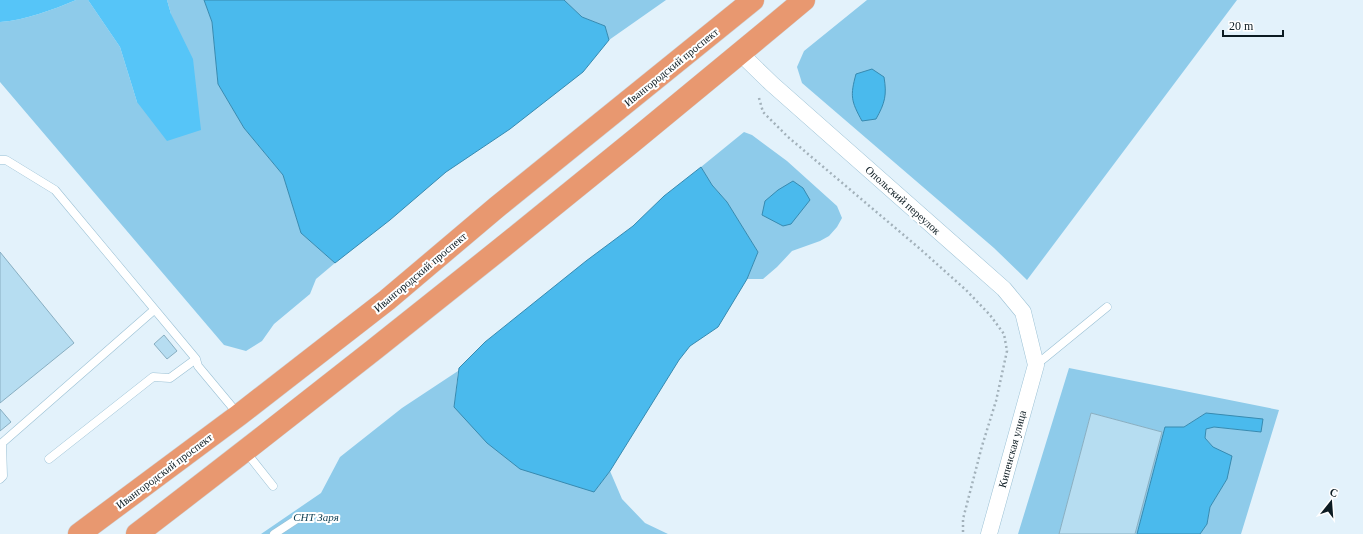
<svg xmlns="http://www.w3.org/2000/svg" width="1363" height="534" viewBox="0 0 1363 534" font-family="Georgia,serif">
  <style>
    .green { fill: #8ecbea }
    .forest { fill: #56c5f8 }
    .water { fill: #4abaed; stroke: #378ab0 }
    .building { fill: #b6ddf1; stroke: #88aec1 }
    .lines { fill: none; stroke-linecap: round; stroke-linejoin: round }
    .service-casing { stroke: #9ac0d4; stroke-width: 9 }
    .minor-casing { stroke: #9ac0d4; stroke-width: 17 }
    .trunk-casing { stroke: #ced1d3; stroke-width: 23 }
    .path { stroke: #a2b1ba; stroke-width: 2.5; stroke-dasharray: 2 3; stroke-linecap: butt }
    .service { stroke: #fff; stroke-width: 8 }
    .minor { stroke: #fff; stroke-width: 16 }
    .trunk { stroke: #e89870; stroke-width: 22 }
    .labels { text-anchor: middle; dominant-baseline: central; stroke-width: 4; stroke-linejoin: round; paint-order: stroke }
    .street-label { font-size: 11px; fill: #0c1b22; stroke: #fff }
    .park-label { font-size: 11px; font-style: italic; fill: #0e3f53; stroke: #fff }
  </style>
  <rect width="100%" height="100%" fill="#e3f2fb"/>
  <!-- green -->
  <path class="green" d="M 76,0 L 88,0 L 120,47 L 137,102 L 171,14 L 167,0 L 204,0 L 212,22 L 218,84 L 244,128 L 283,175 L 301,233 L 335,263 L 316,279 L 310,294 L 274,324 L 262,341 L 246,351 L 224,345 L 0,82 L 0,22 C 26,20 52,10 76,0 Z
    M 564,0 L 666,0 L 609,40 L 605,26 L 582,17 Z
    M 867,0 L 1237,0 L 1027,280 L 994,248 L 802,83 L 797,67 L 804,51 Z
    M 744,132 L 752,135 L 787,161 L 837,206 L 842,218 L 837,227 L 829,236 L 820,241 L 792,251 L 777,267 L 763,279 L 747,279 L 758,252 L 727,202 L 712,185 L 701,167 Z
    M 1069,368 L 1279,410 L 1241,534 L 1200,534 L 1207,524 L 1210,507 L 1227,479 L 1213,447 L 1205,438 L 1206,428 L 1214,427 L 1261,432 L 1206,413 L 1184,427 L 1165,428 L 1137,534 L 1135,534 L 1162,432 L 1091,413 L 1059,534 L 1018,534 Z
    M 458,371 L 454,407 L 594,492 L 610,471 L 622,499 L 645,523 L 668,534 L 261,534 L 321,493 L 340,457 L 402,408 Z"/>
  <!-- forest -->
  <path class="forest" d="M 0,0 L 76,0 C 52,10 26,20 0,22 Z
    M 88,0 L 167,0 L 171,14 L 193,59 L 201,130 L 167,141 L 137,102 L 120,47 Z"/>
  <!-- water -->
  <path class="water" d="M 204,0 L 564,0 L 582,17 L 605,26 L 609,40 L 583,72 L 510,129 L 446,172 L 390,220 L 335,263 L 301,233 L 283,175 L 244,128 L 218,84 L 212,22 Z
    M 872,69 L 884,77 C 887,95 885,103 876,119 L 862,121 C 851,101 850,96 856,74 Z
    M 701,167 L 712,185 L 727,202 L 758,252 L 747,279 L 718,327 L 690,346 L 679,360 L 610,471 L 594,492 L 520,469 L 487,443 L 454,407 L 459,368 L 485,342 L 586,261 L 633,226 L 664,196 Z
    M 793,181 L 803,188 L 810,200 L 791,224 L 783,226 L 762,215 L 765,201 L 778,190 Z
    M 1206,413 L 1263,419 L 1261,432 L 1214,427 L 1206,429 L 1205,438 L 1213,447 L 1232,456 L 1227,479 L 1210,507 L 1207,524 L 1200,534 L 1137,534 L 1165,427 L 1184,427 Z"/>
  <!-- building -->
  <path class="building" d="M 0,252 L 74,343 L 0,403 Z
    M 164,335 L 177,351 L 167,359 L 154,344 Z
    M 0,409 L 11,422 L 0,431 Z
    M 1091,413 L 1162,432 L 1135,534 L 1059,534 Z"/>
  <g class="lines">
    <!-- service casing -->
    <g class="service-casing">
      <path id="service" d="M 0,160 L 6,160 L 55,190 L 171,329 L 196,359 L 198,366 L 238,414
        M 1036,365 L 1107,307
        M 246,452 L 273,486
        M 49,459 L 153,377 L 170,378 L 196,359
        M 0,479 L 3,476 L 2,443 L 154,310
        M 274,534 L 297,519"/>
    </g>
    <!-- minor casing -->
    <g class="minor-casing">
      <path id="minor" d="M 740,53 L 772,84 L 1004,289 L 1023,312 L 1036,365 L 989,534"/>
    </g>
    <!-- trunk casing -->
    <g class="trunk-casing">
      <path id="trunk" d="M 79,534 L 239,415 L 387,300 L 497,207 L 753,0
        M 137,534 C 363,361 585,183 804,0"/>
    </g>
    <!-- path -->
    <path class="path" d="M 759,98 L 763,112 L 788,137 L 919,248 L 966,290 L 990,315 L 1004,334 L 1007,351 L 996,401 L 982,446 L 963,519 L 963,534"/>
    <!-- service -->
    <use href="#service" class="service"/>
    <!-- minor -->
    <use href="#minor" class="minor"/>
    <!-- trunk -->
    <use href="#trunk" class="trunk"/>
  </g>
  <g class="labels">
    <!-- street labels -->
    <g class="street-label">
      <text transform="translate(671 67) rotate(-39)">Ивангородский проспект</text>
      <text transform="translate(903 200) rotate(42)">Опольский переулок</text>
      <text transform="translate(420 272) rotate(-40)">Ивангородский проспект</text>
      <text transform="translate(1012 449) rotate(-75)">Кипенская улица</text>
      <text transform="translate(164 471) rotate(-37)">Ивангородский проспект</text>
    </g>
    <!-- park labels -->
    <g class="park-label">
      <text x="316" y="517">СНТ Заря</text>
    </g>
  </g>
  <!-- north arrow -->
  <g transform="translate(1331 502) rotate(17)" stroke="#ffffff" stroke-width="3" paint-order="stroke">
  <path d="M0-3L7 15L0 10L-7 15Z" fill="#0c1b22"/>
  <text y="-6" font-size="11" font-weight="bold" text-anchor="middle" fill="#0c1b22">С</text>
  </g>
  <!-- scale -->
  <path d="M1223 30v6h60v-6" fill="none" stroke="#0c1b22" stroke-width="2"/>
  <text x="1229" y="30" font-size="12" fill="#0c1b22" stroke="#ffffff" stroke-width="3" paint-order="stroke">20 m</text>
</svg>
